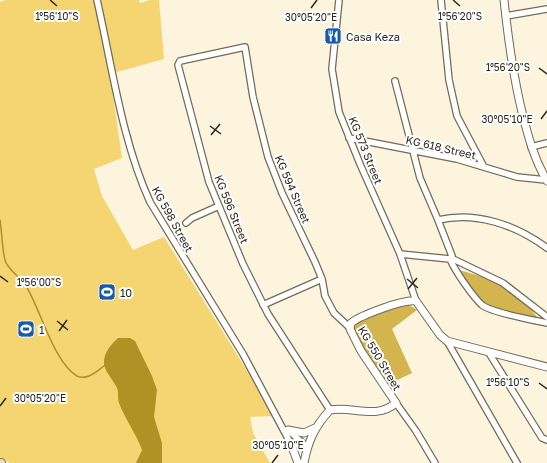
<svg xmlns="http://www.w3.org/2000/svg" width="547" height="463" viewBox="0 0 547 463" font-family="'Golos Text',sans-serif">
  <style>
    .green { fill: #f5d571 }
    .forest { fill: #d4b44e }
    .water { fill: #b19124 }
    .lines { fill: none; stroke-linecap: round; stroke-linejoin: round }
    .stream { stroke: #b19124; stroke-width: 1.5 }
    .minor-casing { stroke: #726b56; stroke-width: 8 }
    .tertiary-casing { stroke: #726b56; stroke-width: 9 }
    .secondary-casing { stroke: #726b56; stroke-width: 10 }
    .minor { stroke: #fff; stroke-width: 5.5 }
    .tertiary { stroke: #fff; stroke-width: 7 }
    .secondary { stroke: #ece1b3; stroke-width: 8 }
    .ticks { fill: none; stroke: #2b281f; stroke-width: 1.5 }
    .labels { text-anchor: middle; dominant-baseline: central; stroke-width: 4; stroke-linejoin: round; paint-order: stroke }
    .poi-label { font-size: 11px; fill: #2b281f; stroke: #fff; text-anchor: start }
    .street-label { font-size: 11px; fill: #2b281f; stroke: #fff }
    .ticks-label { font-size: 10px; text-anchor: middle; fill: #2b281f; stroke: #fff; stroke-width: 4; stroke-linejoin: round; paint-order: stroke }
  </style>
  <rect width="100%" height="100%" fill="#fcf4dc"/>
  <!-- green -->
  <path class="green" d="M 5,0 L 139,0 L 140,3 L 149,0 L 159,0 L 164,59 L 110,74 L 122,158 L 94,169 L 102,196 L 133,250 L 164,237 L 275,416 L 250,417 L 253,433 L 270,463 L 9,463 L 0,457 L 0,2 Z"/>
  <!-- forest -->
  <path class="forest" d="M 457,270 C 480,274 506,286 524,302 C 530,307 535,315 541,321 L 481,305 Z
    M 403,301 L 417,310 L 392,329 L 412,373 L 387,385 L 384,380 L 376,377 L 348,329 L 351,321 Z"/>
  <!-- water -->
  <path class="water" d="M 118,338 L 130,338 L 135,341 L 152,376 L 157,390 L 154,417 L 162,443 L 162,463 L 136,463 L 142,450 C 136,433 125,419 119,403 C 117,397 119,392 117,388 C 114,381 104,370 104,364 C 103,354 111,344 118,338 Z"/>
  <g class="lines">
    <!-- stream -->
    <path class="stream" d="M 0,220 C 2,232 2,249 5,260 C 7,269 20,277 26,286 C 40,308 54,363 77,376 C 87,381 97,371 104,366"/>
    <!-- minor casing -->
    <g class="minor-casing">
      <path id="minor" d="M 97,0 C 112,66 122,141 150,202 L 243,354 L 291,444 L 306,446
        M 339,0 L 332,69 L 339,112 L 360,164 L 400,254 L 416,301
        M 441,0 L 449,80 L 457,116 L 484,167
        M 506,16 L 547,9
        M 395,81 L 420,178 L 438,220
        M 349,138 L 457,159 L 517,177 L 546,180
        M 531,147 L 547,143
        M 186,223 L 192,218 L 219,206
        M 400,254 L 450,259 L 452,256 L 438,220 C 476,211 516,225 547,248
        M 451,258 L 503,283 L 547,317
        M 450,259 C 455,271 473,297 482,305 C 492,313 533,320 547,323
        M 263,305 L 322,279
        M 447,341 L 517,463
        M 489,353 L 542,438 L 547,440
        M 396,403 L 416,431 L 435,463
        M 330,410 L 268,314 L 243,264 L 209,182 L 178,65 L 180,61 L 245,47 L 253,97 L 268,157 L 282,193 L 315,262 L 322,279 L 325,296 L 334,313 L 349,327
        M 288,430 L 306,446"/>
    </g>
    <!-- tertiary casing -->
    <g class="tertiary-casing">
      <path id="tertiary" d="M 504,0 C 508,38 513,75 522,112 C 528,136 534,159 547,181
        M 288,430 L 304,433 L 315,428
        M 291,444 L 298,463
        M 304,463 C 308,441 315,426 330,410 C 354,406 376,420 396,403 L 361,351 L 350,329 L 351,323 C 361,315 404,299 416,301 L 440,335 L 447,341 L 547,367"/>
    </g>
    <!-- secondary casing -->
    <g class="secondary-casing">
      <path id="secondary" d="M 0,463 L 1,463"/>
    </g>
    <!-- minor -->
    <use href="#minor" class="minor"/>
    <!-- tertiary -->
    <use href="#tertiary" class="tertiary"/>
    <!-- secondary -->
    <use href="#secondary" class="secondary"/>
  </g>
  <!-- ticks -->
  <path class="ticks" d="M 50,0 L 57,6M 453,0 L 460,6M 311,8 L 317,0M 539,68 L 547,74M 541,119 L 547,111M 210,126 L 221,134M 211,135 L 220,124M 0,276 L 8,282M 407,279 L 418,288M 408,289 L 417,278M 57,321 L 68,330M 59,331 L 67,320M 539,383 L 547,389M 0,406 L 6,398M 272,463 L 278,455"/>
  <!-- icons -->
  <defs>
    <g id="restaurant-square" transform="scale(0.9)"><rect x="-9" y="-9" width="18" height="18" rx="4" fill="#165aaa" stroke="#fff"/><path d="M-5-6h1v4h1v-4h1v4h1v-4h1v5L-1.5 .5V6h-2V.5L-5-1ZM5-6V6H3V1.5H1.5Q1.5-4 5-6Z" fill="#fff"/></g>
    <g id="stadium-square" transform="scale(0.9)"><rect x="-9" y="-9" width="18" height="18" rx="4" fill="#165aaa" stroke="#fff"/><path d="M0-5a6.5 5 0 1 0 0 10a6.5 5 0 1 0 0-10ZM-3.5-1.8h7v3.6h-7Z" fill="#fff"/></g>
  </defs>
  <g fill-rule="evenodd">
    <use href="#restaurant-square" x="333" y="36"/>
    <use href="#stadium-square" x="107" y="292"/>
    <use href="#stadium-square" x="26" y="329"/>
  </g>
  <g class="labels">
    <!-- poi labels -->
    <g class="poi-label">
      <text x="346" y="36">Casa Keza</text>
      <text x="120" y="292">10</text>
      <text x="39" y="329">1</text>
    </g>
    <!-- street labels -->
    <g class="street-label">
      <text transform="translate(441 147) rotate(13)">KG 618 Street</text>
      <text transform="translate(366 150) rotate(68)">KG 573 Street</text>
      <text transform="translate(293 189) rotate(67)">KG 594 Street</text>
      <text transform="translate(232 209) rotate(68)">KG 596 Street</text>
      <text transform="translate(173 219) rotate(61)">KG 598 Street</text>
      <text transform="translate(380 358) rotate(59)">KG 550 Street</text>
    </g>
  </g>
  <g class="ticks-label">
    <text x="57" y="20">1°56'10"S</text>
    <text x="460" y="20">1°56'20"S</text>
    <text x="311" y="21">30°05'20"E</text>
    <text x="508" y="71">1°56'20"S</text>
    <text x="507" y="123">30°05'10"E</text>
    <text x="39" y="286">1°56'00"S</text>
    <text x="508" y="386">1°56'10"S</text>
    <text x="40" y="402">30°05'20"E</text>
    <text x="278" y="449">30°05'10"E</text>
  </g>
</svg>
